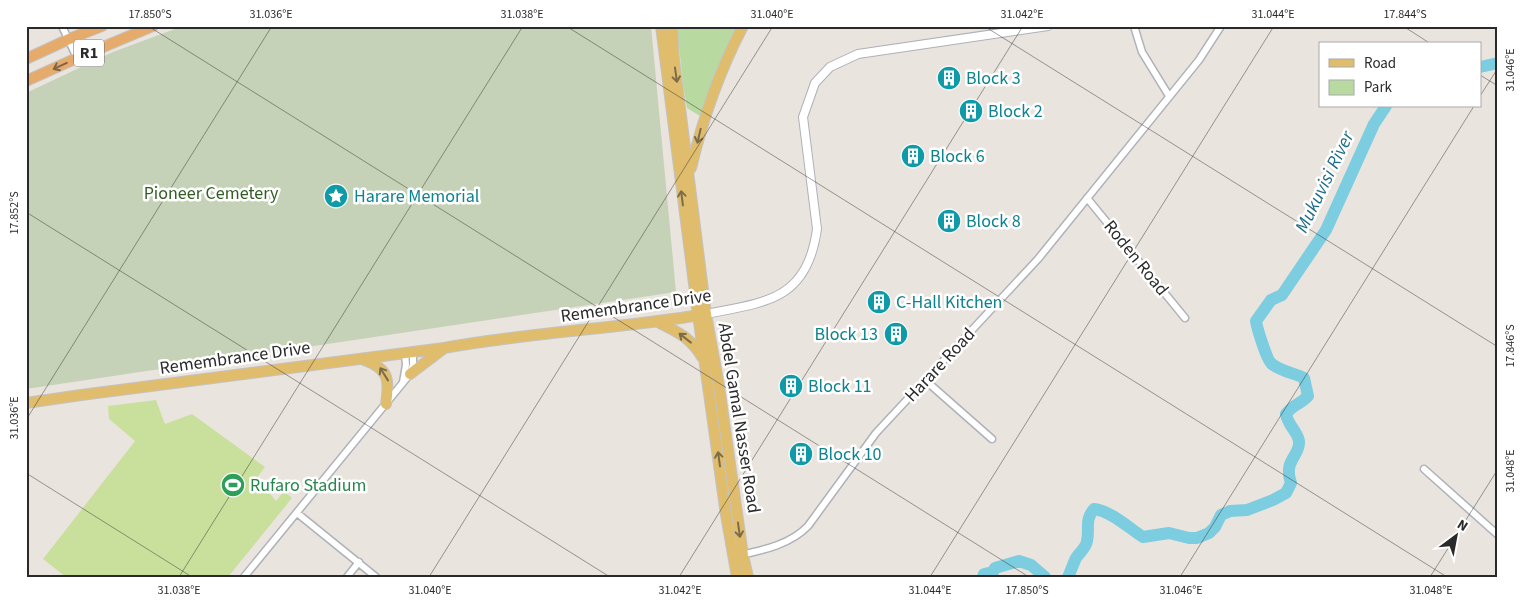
<svg xmlns="http://www.w3.org/2000/svg" width="1524" height="603" viewBox="0 0 1524 603" font-family="'Source Sans 3',sans-serif">
  <style>
    .green { fill: #b8daa0 }
    .cemetery { fill: #c6d2b7 }
    .pitch { fill: #c9e09d }
    .lines { fill: none; stroke-linecap: round; stroke-linejoin: round }
    .river { stroke: #7dcde0; stroke-width: 12 }
    .minor-casing { stroke: #aeb1b9; stroke-width: 9 }
    .tertiary-casing { stroke: #aeb1b9; stroke-width: 10 }
    .primary-casing { stroke: #c3c3c3; stroke-width: 12 }
    .trunk-casing { stroke: #c3c3c3; stroke-width: 12 }
    .minor { stroke: #fff; stroke-width: 6 }
    .tertiary { stroke: #fff; stroke-width: 8 }
    .primary { stroke: #e0bd6d; stroke-width: 10 }
    .trunk { stroke: #e6aa6a; stroke-width: 10 }
    .oneway { stroke: #7f6447 }
    .oneway2 { stroke: #7c6c48 }
    .ticks { fill: none; stroke: #2a2a2a; stroke-width: 1; stroke-opacity: 0.45 }
    .labels { text-anchor: middle; dominant-baseline: central; stroke-width: 5; stroke-linejoin: round; paint-order: stroke }
    .shield { fill: #fff; stroke: #6a6a6a; stroke-width: 1 }
    .shield-label { font-size: 16px; font-weight: bold; fill: #2a2a2a }
    .culture-label { font-size: 18px; fill: #0d838f; stroke: #fff; text-anchor: start }
    .park-label { font-size: 18px; fill: #335e23; stroke: #fff }
    .street-label { font-size: 18px; fill: #2a2a2a; stroke: #fff }
    .leisure-label { font-size: 18px; fill: #27864d; stroke: #fff; text-anchor: start }
    .water-label { font-size: 19px; font-style: italic; fill: #1d6d8a; stroke: #fff }
    .neatline { fill: none; stroke: #2a2a2a; stroke-width: 2 }
    .ticks-label { font-size: 12px; text-anchor: middle; fill: #2a2a2a }
  </style>
  <rect width="100%" height="100%" fill="#eae4de"/>
  <!-- green -->
  <path class="green" d="M 677,26 L 739,26 L 707,94 L 700,116 L 687,108 L 683,85 Z"/>
  <!-- cemetery -->
  <path class="cemetery" d="M 183,26 L 651,26 L 676,292 L 26,389 L 26,93 L 113,52 Z"/>
  <!-- pitch -->
  <path class="pitch" d="M 156,400 L 165,424 L 192,414 L 265,467 L 257,478 L 276,501 L 284,491 L 292,498 L 228,577 L 66,577 L 43,559 L 135,441 L 109,419 L 108,406 Z"/>
  <g class="lines">
    <!-- river -->
    <path class="river" d="M 1480,67 L 1498,63
      M 983,577 L 984,574 L 993,572 L 995,568 L 1019,561 L 1031,565 L 1045,577
      M 1068,577 C 1071,571 1073,564 1076,558 C 1080,552 1086,548 1087,541 C 1090,529 1084,521 1094,509 C 1111,511 1129,528 1143,537 L 1169,533 L 1189,538 L 1197,538 L 1209,533 L 1215,527 L 1221,515 L 1230,511 L 1247,510 L 1273,500 L 1286,493 L 1291,483 C 1283,460 1300,456 1299,442 C 1299,433 1288,426 1286,414 C 1293,404 1301,404 1308,396 L 1304,378 C 1294,373 1280,371 1272,364 C 1267,361 1257,328 1256,321 L 1271,300 L 1282,295 L 1326,230 L 1374,124 L 1386,106"/>
    <!-- minor casing -->
    <g class="minor-casing">
      <path id="minor" d="M 62,26 L 77,58
        M 1134,26 L 1142,52 L 1169,96
        M 1087,198 L 1185,318
        M 925,380 L 992,439
        M 403,382 L 406,365 L 405,353
        M 1424,469 L 1498,535
        M 297,513 L 376,577
        M 741,555 C 764,550 791,544 808,526 L 876,433 L 1038,259 L 1199,60 L 1221,26
        M 244,577 L 410,374 L 413,365 L 413,352
        M 347,577 L 359,562"/>
    </g>
    <!-- tertiary casing -->
    <g class="tertiary-casing">
      <path id="tertiary" d="M 706,314 C 767,302 807,300 817,229 L 803,117 L 815,83 L 830,67 L 858,54 L 1048,26"/>
    </g>
    <!-- primary casing -->
    <g class="primary-casing">
      <path id="primary" d="M 661,26 L 698,315 L 726,515 L 737,577
        M 672,26 L 674,60 L 706,314 L 719,386 L 743,555 L 748,577
        M 691,168 C 703,118 719,72 743,26
        M 658,322 C 678,332 691,338 702,357
        M 362,359 C 388,368 390,378 386,404
        M 410,374 L 443,349
        M 26,403 L 81,395 L 444,348 C 531,332 619,329 706,314"/>
    </g>
    <!-- trunk casing -->
    <g class="trunk-casing">
      <path id="trunk" d="M 26,59 L 69,39 L 102,26
        M 26,81 L 77,58 L 153,26"/>
    </g>
    <!-- minor -->
    <use href="#minor" class="minor"/>
    <!-- tertiary -->
    <use href="#tertiary" class="tertiary"/>
    <!-- primary -->
    <use href="#primary" class="primary"/>
    <!-- trunk -->
    <use href="#trunk" class="trunk"/>
  </g>
  <!-- one-way arrows -->
  <defs><path id="oneway-shaft" d="M-6 0H5M1.5-3L5.5 0L1.5 3" fill="none" stroke-width="1.6" stroke-linecap="round" stroke-linejoin="round" transform="scale(1.25)"/></defs>
  <use class="oneway" href="#oneway-shaft" transform="translate(60 66) rotate(155)"/>
  <g class="oneway2">
    <use href="#oneway-shaft" transform="translate(676 75) rotate(82)"/>
    <use href="#oneway-shaft" transform="translate(699 136) rotate(103)"/>
    <use href="#oneway-shaft" transform="translate(682 198) rotate(-97)"/>
    <use href="#oneway-shaft" transform="translate(685 338) rotate(-142)"/>
    <use href="#oneway-shaft" transform="translate(384 374) rotate(-122)"/>
    <use href="#oneway-shaft" transform="translate(719 459) rotate(-98)"/>
    <use href="#oneway-shaft" transform="translate(739 530) rotate(82)"/>
  </g>
  <!-- ticks -->
  <path class="ticks" d="M 148,26 L 1029,577M 566,26 L 1447,577M 984,26 L 1498,347M 1403,26 L 1431,44M 1480,75 L 1498,86M 1480,96 L 1498,68M 26,212 L 610,577M 26,420 L 272,26M 26,473 L 192,577M 179,577 L 523,26M 429,577 L 773,26M 679,577 L 1023,26M 930,577 L 1274,26M 1180,577 L 1474,106M 1430,577 L 1498,469"/>
  <!-- icons -->
  <defs>
    <g id="building-disc" transform="scale(1.25)"><circle r="9.5" fill="#0f9aa8" stroke="#fff"/><path d="M-4-6H4V6H1V3H-1V6H-4ZM-2.5-4.3h1.7v1.8h-1.7ZM.8-4.3h1.7v1.8H.8ZM-2.5-1h1.7V.8h-1.7ZM.8-1h1.7V.8H.8Z" fill="#fff"/></g>
    <g id="sight-disc" transform="scale(1.25)"><circle r="9.5" fill="#0f9aa8" stroke="#fff"/><path d="M0-6L1.8-2.2L6-1.7L2.9 1.2L3.7 5.4L0 3.3L-3.7 5.4L-2.9 1.2L-6-1.7L-1.8-2.2Z" fill="#fff"/></g>
    <g id="stadium-disc" transform="scale(1.25)"><circle r="9.5" fill="#2e9e5b" stroke="#fff"/><path d="M0-5a6.5 5 0 1 0 0 10a6.5 5 0 1 0 0-10ZM-3.5-1.8h7v3.6h-7Z" fill="#fff"/></g>
  </defs>
  <g fill-rule="evenodd">
    <use href="#building-disc" x="949" y="78"/>
    <use href="#building-disc" x="971" y="111"/>
    <use href="#building-disc" x="913" y="156"/>
    <use href="#sight-disc" x="336" y="196"/>
    <use href="#building-disc" x="949" y="221"/>
    <use href="#building-disc" x="879" y="302"/>
    <use href="#building-disc" x="896" y="334"/>
    <use href="#building-disc" x="791" y="386"/>
    <use href="#building-disc" x="801" y="454"/>
    <use href="#stadium-disc" x="233" y="485"/>
  </g>
  <g class="labels">
    <!-- shield labels -->
    <rect class="shield" x="74" y="39.5" width="30" height="27" rx="4"/>
    <g class="shield-label">
      <text x="89" y="53">R1</text>
    </g>
    <!-- culture labels -->
    <g class="culture-label">
      <text x="966" y="78">Block 3</text>
      <text x="988" y="111">Block 2</text>
      <text x="930" y="156">Block 6</text>
      <text x="354" y="196">Harare Memorial</text>
      <text x="966" y="221">Block 8</text>
      <text x="896" y="302">C-Hall Kitchen</text>
      <text x="878" y="334" text-anchor="end">Block 13</text>
      <text x="808" y="386">Block 11</text>
      <text x="818" y="454">Block 10</text>
    </g>
    <!-- park labels -->
    <g class="park-label">
      <text x="211" y="193">Pioneer Cemetery</text>
    </g>
    <!-- street labels -->
    <g class="street-label">
      <text transform="translate(1136 258) rotate(51)">Roden Road</text>
      <text transform="translate(636 306) rotate(-8)">Remembrance Drive</text>
      <text transform="translate(235 358) rotate(-8)">Remembrance Drive</text>
      <text transform="translate(940 365) rotate(-47)">Harare Road</text>
      <text transform="translate(739 418) rotate(81)">Abdel Gamal Nasser Road</text>
    </g>
    <!-- leisure labels -->
    <g class="leisure-label">
      <text x="250" y="485">Rufaro Stadium</text>
    </g>
    <!-- water labels -->
    <g class="water-label">
      <text transform="translate(1325 182) rotate(-64)">Mukuvisi River</text>
    </g>
  </g>
  <!-- border -->
  <rect width="1524" height="603" fill="none" stroke="#ffffff" stroke-width="55"/>
  <!-- legend -->
  <rect x="1319" y="42" width="162" height="65" fill="#ffffff" stroke="#aaaaaa"/>
  <rect x="1329" y="59" width="25" height="8" fill="#e0bd6d" stroke="#aaaaaa"/>
  <text x="1364" y="68" font-size="15" fill="#2a2a2a">Road</text>
  <rect x="1329" y="80" width="25" height="15" fill="#b8daa0" stroke="#aaaaaa"/>
  <text x="1364" y="92" font-size="15" fill="#2a2a2a">Park</text>
  <!-- north arrow -->
  <g transform="translate(1456 536) rotate(32)" stroke="#ffffff" stroke-width="4" paint-order="stroke">
  <path d="M0-4L9 19L0 12L-9 19Z" fill="#2a2a2a"/>
  <text y="-8" font-size="14" font-weight="bold" text-anchor="middle" fill="#2a2a2a">N</text>
  </g>
  <rect x="28" y="28" width="1468" height="548" class="neatline"/>
  <g class="ticks-label">
    <text x="150" y="18">17.850°S</text>
    <text x="271" y="18">31.036°E</text>
    <text x="522" y="18">31.038°E</text>
    <text x="772" y="18">31.040°E</text>
    <text x="1022" y="18">31.042°E</text>
    <text x="1273" y="18">31.044°E</text>
    <text x="1405" y="18">17.844°S</text>
    <text transform="translate(1510 70) rotate(-90)" y="4">31.046°E</text>
    <text transform="translate(14 213) rotate(-90)" y="4">17.852°S</text>
    <text transform="translate(1510 346) rotate(-90)" y="4">17.846°S</text>
    <text transform="translate(14 418) rotate(-90)" y="4">31.036°E</text>
    <text transform="translate(1510 471) rotate(-90)" y="4">31.048°E</text>
    <text x="179" y="594">31.038°E</text>
    <text x="430" y="594">31.040°E</text>
    <text x="680" y="594">31.042°E</text>
    <text x="930" y="594">31.044°E</text>
    <text x="1027" y="594">17.850°S</text>
    <text x="1181" y="594">31.046°E</text>
    <text x="1431" y="594">31.048°E</text>
  </g>
</svg>
